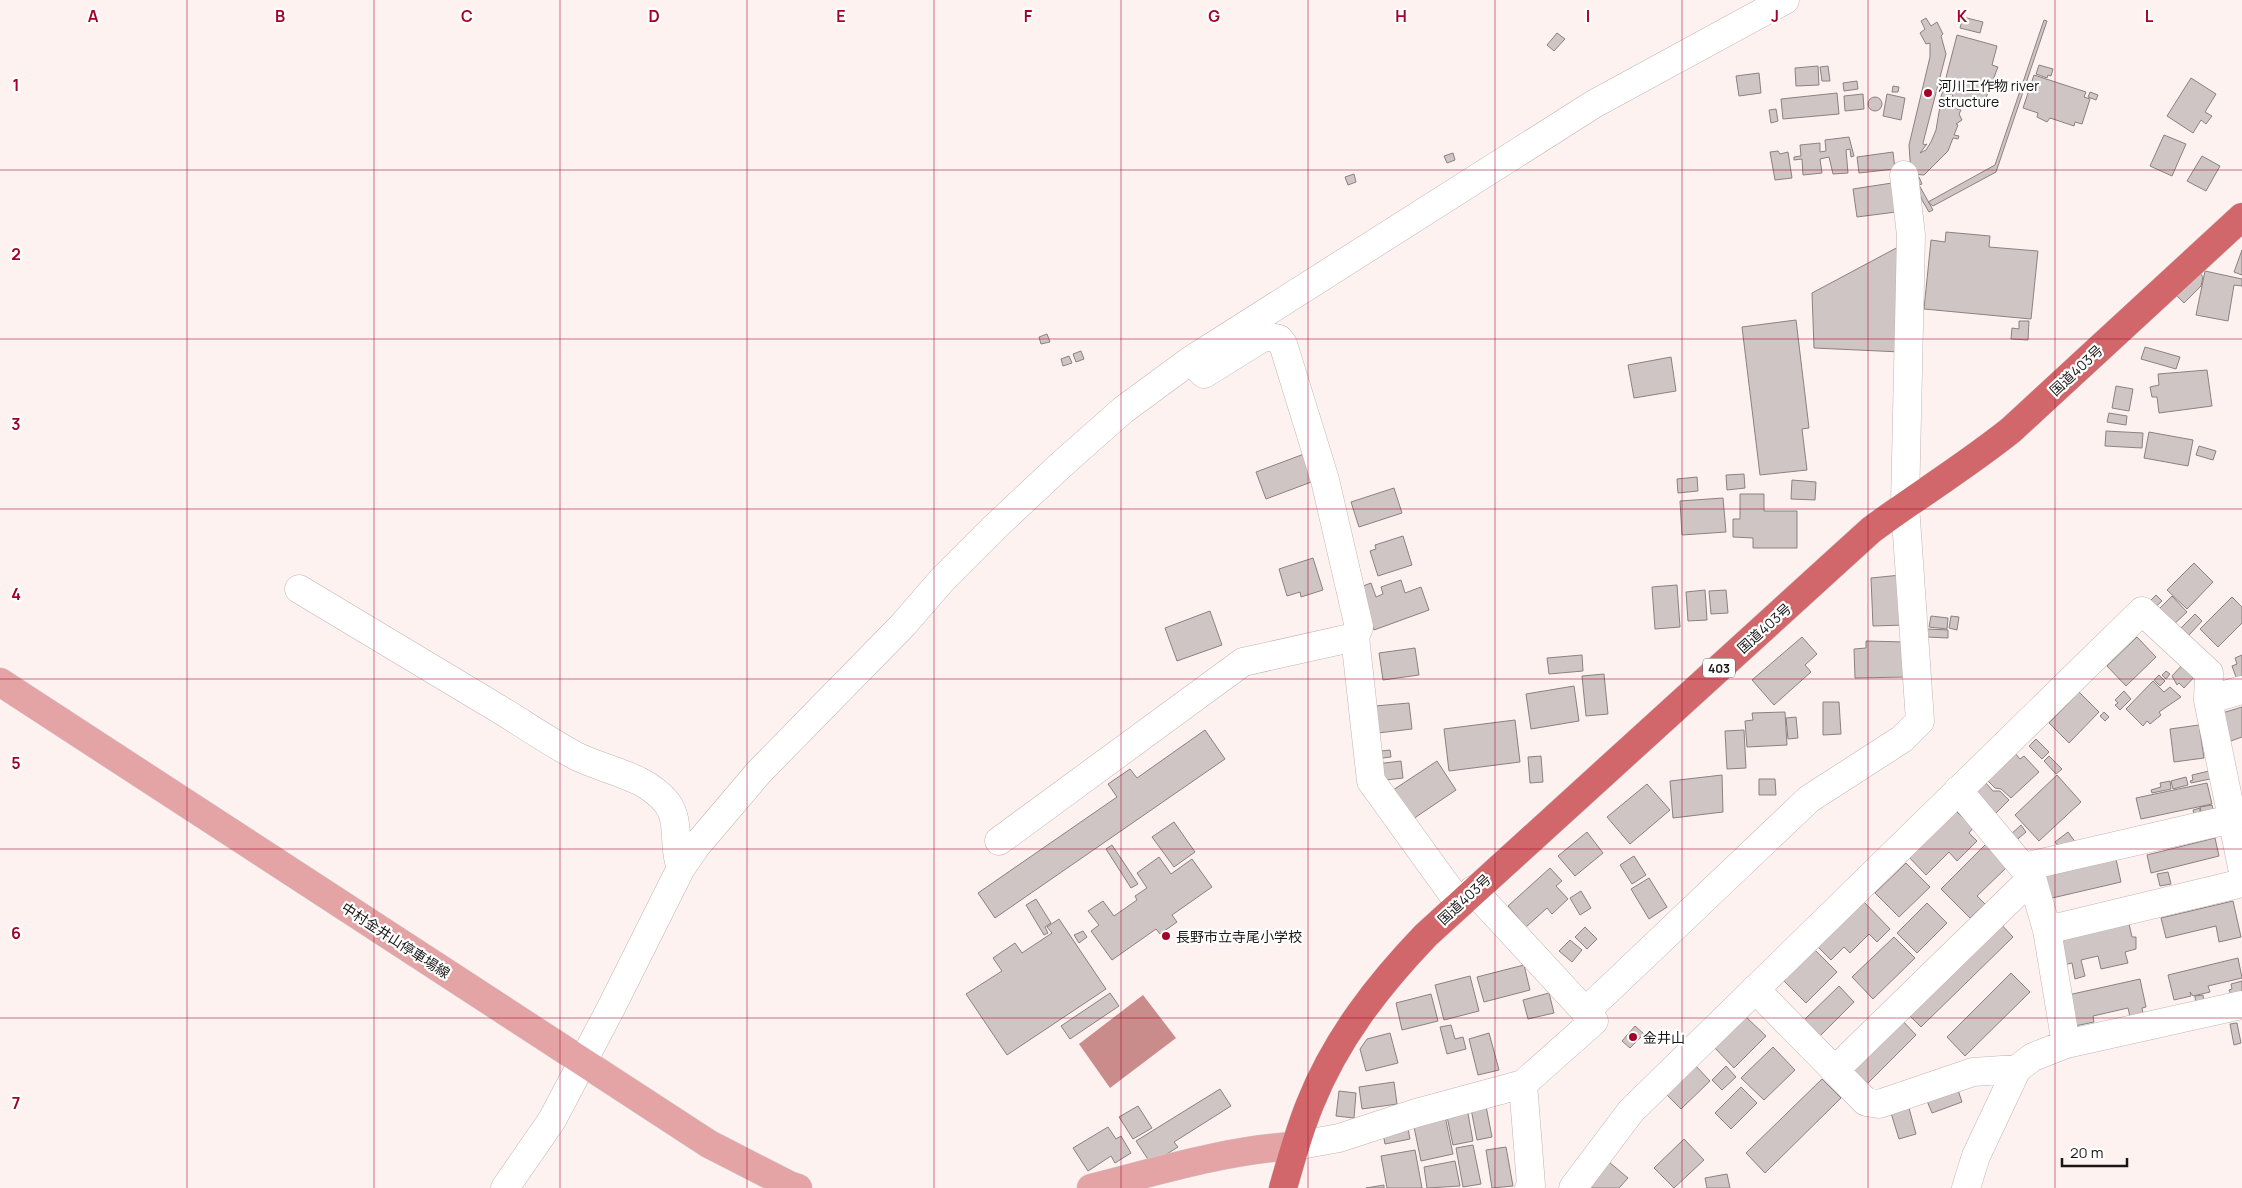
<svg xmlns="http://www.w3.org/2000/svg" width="2242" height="1188" viewBox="0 0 2242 1188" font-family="Manrope,'Noto Sans JP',sans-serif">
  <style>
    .water { fill: #ca8b8b }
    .building { fill: #d0c5c5; stroke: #8b8180 }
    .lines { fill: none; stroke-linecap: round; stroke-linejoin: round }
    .minor-casing { stroke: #c0b4b4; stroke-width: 29 }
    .major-casing { stroke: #d1d0d0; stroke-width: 29 }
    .highway-casing { stroke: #d1d0d0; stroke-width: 29 }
    .minor { stroke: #fff; stroke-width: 28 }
    .major { stroke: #e4a4a6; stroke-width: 28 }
    .highway { stroke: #d2676b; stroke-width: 28 }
    .grid { fill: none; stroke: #a2032a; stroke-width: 1; stroke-opacity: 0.55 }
    .poi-dot { fill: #a2032a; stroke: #fff; stroke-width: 2 }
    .labels { text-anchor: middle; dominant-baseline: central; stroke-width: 4.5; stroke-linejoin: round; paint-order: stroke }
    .shield { fill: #fff; stroke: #5f5c5c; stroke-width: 1 }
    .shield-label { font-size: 12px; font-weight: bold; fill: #1a1616 }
    .poi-label { font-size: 14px; fill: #1a1616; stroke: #fff; text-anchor: start }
    .street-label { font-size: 14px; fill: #1a1616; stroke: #fff }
    .grid-label { font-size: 16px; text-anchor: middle; font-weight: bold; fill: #a2032a; stroke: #fff; stroke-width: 4.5; stroke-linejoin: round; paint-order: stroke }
  </style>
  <rect width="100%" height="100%" fill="#fef2f1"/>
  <!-- water -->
  <path class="water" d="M 1143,995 L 1176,1038 L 1110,1088 L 1079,1044 Z"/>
  <!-- building -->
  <path class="building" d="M 1963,17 L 1983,22 L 1980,33 L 1960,28 Z
    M 1926,18 L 1931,26 L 1937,22 L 1943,34 L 1941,36 L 1946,54 L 1923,143 L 1924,145 L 1927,144 L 1920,153 L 1926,150 L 1931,142 L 1936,130 L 1940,106 L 1943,106 L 1946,100 L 1951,101 L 1950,107 L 1953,102 L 1958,103 L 1957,109 L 1961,110 L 1959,114 L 1962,120 L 1956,124 L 1958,125 L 1954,135 L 1959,136 L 1958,139 L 1953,138 L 1948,151 L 1924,175 L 1911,174 L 1909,145 L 1930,57 L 1930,43 L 1926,44 L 1920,33 L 1925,29 L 1921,21 Z
    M 2044,20 L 2047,21 L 1996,172 L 1933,206 L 1928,202 L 1995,165 Z
    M 1557,33 L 1565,39 L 1554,51 L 1547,45 Z
    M 1957,35 L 1997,46 L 1992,65 L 1998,67 L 1984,103 L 1952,97 L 1953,94 L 1947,94 L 1947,98 L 1941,97 Z
    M 2039,65 L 2053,69 L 2051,76 L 2048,75 L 2047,78 L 2036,74 Z
    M 1818,66 L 1819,85 L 1796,86 L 1795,68 Z
    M 1828,66 L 1830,81 L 1822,81 L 1820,67 Z
    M 1759,73 L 1761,93 L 1739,96 L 1736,76 Z
    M 2034,75 L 2086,92 L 2084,97 L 2090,99 L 2082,124 L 2075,122 L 2074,126 L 2050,118 L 2047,122 L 2037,117 L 2038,113 L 2023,108 Z
    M 2191,78 L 2216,94 L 2205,112 L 2212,116 L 2206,124 L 2201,120 L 2193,133 L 2167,116 Z
    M 1857,81 L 1858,89 L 1844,91 L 1843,83 Z
    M 1893,86 L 1899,87 L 1898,92 L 1892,92 Z
    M 2090,92 L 2098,95 L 2096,100 L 2088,97 Z
    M 1837,93 L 1839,114 L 1783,119 L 1781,99 Z
    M 1863,94 L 1864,109 L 1845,111 L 1844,96 Z
    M 1887,94 L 1905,98 L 1901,120 L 1883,116 Z
    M1868 104a7 7 0 1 1 14 0a7 7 0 1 1-14 0Z
    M 1776,109 L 1778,121 L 1771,123 L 1769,110 Z
    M 2164,135 L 2186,144 L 2172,176 L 2150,166 Z
    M 1849,137 L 1854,156 L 1851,157 L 1850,149 L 1846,150 L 1848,173 L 1833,174 L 1829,157 L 1820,159 L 1822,173 L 1803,175 L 1802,159 L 1794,160 L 1794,157 L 1801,156 L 1800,145 L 1820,143 L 1820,152 L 1826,151 L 1825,140 Z
    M 1778,151 L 1780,154 L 1788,152 L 1792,178 L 1775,180 L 1770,152 Z
    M 1893,152 L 1895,169 L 1859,173 L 1857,157 Z
    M 1453,153 L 1455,160 L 1447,163 L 1444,156 Z
    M 2202,156 L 2220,166 L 2206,191 L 2187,181 Z
    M 1354,174 L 1356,182 L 1348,185 L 1345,177 Z
    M 1919,177 L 1922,184 L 1919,185 L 1933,210 L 1929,212 L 1922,200 L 1915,178 Z
    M 1892,183 L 1896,212 L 1857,217 L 1853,189 Z
    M 1946,232 L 1990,236 L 1989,247 L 2038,251 L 2031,319 L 1924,309 L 1931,240 L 1945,242 Z
    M 1900,246 L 1901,352 L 1814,348 L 1812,293 Z
    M 2242,250 L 2242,275 L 2234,272 Z
    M 2205,271 L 2242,279 L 2242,286 L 2234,285 L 2228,321 L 2196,315 Z
    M 2200,273 L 2203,277 L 2201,286 L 2184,303 L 2176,295 Z
    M 1796,320 L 1809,428 L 1802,429 L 1807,470 L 1760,475 L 1742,327 Z
    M 2019,321 L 2029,321 L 2028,340 L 2011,339 L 2012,328 L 2019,329 Z
    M 1047,334 L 1050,342 L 1041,344 L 1039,337 Z
    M 2145,347 L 2180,357 L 2176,369 L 2141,359 Z
    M 1081,351 L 1084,359 L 1076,362 L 1073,354 Z
    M 1069,356 L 1072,363 L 1063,366 L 1061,359 Z
    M 1671,357 L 1676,391 L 1634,398 L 1628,365 Z
    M 2207,370 L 2212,406 L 2159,413 L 2157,397 L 2152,397 L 2150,387 L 2159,385 L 2158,374 Z
    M 2116,386 L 2133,389 L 2129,411 L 2112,408 Z
    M 2109,413 L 2127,416 L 2126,425 L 2107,422 Z
    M 2106,431 L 2143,433 L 2142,448 L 2105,446 Z
    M 2149,432 L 2193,440 L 2188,466 L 2144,458 Z
    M 2199,446 L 2216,451 L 2213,460 L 2196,455 Z
    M 1304,454 L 1314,481 L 1266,499 L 1256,472 Z
    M 1744,474 L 1745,488 L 1727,490 L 1726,475 Z
    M 1697,477 L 1698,491 L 1678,493 L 1677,479 Z
    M 1792,480 L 1816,482 L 1815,500 L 1791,499 Z
    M 1394,488 L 1402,513 L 1359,527 L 1351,502 Z
    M 1740,494 L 1764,494 L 1764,511 L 1797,511 L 1797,548 L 1753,548 L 1753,538 L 1733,537 L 1733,519 L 1740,519 Z
    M 1723,498 L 1726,532 L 1682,535 L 1680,501 Z
    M 1403,536 L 1412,565 L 1378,576 L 1370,551 L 1376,549 L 1375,545 Z
    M 1313,558 L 1323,590 L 1301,597 L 1300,592 L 1287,596 L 1279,569 Z
    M 2194,563 L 2213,582 L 2187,609 L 2167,590 Z
    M 1901,575 L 1905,625 L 1873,626 L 1871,578 Z
    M 1401,580 L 1405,593 L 1421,587 L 1429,610 L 1374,630 L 1365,604 L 1355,589 L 1371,583 L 1376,597 L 1383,594 L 1381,587 Z
    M 1677,585 L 1680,627 L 1655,629 L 1652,587 Z
    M 1705,590 L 1707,620 L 1688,621 L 1686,592 Z
    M 1726,590 L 1728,613 L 1711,614 L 1709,591 Z
    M 2156,595 L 2162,601 L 2153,609 L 2148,603 Z
    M 2172,596 L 2187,612 L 2171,627 L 2156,612 Z
    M 2232,597 L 2242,607 L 2242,623 L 2218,647 L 2200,629 Z
    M 1210,611 L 1222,645 L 1177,661 L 1165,628 Z
    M 2195,614 L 2202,621 L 2189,635 L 2181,628 Z
    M 1931,616 L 1948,618 L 1947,629 L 1929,627 Z
    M 1951,616 L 1959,617 L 1957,630 L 1949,628 Z
    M 1927,629 L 1948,630 L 1948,638 L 1927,637 Z
    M 1802,637 L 1817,654 L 1805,665 L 1811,672 L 1774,705 L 1752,680 Z
    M 2137,637 L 2156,657 L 2126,686 L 2107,666 Z
    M 1866,641 L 1904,642 L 1906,677 L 1855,678 L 1854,649 L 1866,648 Z
    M 1415,648 L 1419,675 L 1383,680 L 1379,653 Z
    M 1582,655 L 1583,671 L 1549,674 L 1547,658 Z
    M 2242,655 L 2242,684 L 2239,685 L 2232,666 L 2237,664 L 2235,658 Z
    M 2184,663 L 2196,675 L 2184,688 L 2179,683 L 2177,685 L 2172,676 Z
    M 2166,671 L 2170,674 L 2166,679 L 2162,675 Z
    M 1604,674 L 1608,714 L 1586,716 L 1582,676 Z
    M 2159,675 L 2165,681 L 2160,686 L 2154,680 Z
    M 2153,681 L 2164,692 L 2170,687 L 2181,697 L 2159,712 L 2161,715 L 2150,724 L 2147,721 L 2143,726 L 2126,709 Z
    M 1574,686 L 1579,721 L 1531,729 L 1526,694 Z
    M 2124,691 L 2131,699 L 2120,710 L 2115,705 L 2118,703 L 2115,700 Z
    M 2079,692 L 2099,712 L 2069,743 L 2049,723 Z
    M 1823,702 L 1839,702 L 1841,734 L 1823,735 Z
    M 1409,703 L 1412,729 L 1378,733 L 1375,706 Z
    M 2242,707 L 2242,737 L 2228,742 L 2219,714 Z
    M 1785,712 L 1787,745 L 1747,747 L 1745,721 L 1753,720 L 1752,713 Z
    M 2104,712 L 2109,717 L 2105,721 L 2100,716 Z
    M 1796,717 L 1798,738 L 1788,739 L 1786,718 Z
    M 1515,720 L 1520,762 L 1449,771 L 1444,729 Z
    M 2199,725 L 2204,758 L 2174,762 L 2170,729 Z
    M 1205,730 L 1225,759 L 995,918 L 978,893 L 1117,797 L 1108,784 L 1130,769 L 1137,778 Z
    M 1744,730 L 1746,768 L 1727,769 L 1725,731 Z
    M 2036,739 L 2049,752 L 2042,759 L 2029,746 Z
    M 1390,750 L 1391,757 L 1374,759 L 1373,752 Z
    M 2014,752 L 2020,759 L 2024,756 L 2039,772 L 2011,798 L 2001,789 L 1995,788 L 1986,779 Z
    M 1541,756 L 1543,782 L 1530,783 L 1528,757 Z
    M 2049,756 L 2062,769 L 2056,774 L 2044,761 Z
    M 1401,761 L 1403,778 L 1378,781 L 1376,764 Z
    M 1437,761 L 1456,790 L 1410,821 L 1390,792 Z
    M 2209,771 L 2210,779 L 2191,783 L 2190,781 L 2193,780 L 2192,775 Z
    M 1722,775 L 1723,812 L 1673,818 L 1670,781 Z
    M 2057,775 L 2081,802 L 2039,841 L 2015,815 Z
    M 2186,777 L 2188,785 L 2173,789 L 2171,781 Z
    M 1759,779 L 1775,779 L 1776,795 L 1759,795 Z
    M 1984,781 L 1993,791 L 2000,791 L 2009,800 L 1990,819 L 1970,794 Z
    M 2170,781 L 2171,789 L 2152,793 L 2151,790 L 2161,787 L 2160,783 Z
    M 2207,783 L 2212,804 L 2141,819 L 2136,798 Z
    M 1647,784 L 1670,810 L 1630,844 L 1607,817 Z
    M 2212,805 L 2215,818 L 2203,820 L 2200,807 Z
    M 2200,808 L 2200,813 L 2194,814 L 2193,810 Z
    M 1954,809 L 1973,828 L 1969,833 L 1977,841 L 1957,861 L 1949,852 L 1926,875 L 1907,855 Z
    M 1174,822 L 1195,852 L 1174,867 L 1152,837 Z
    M 2021,825 L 2026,832 L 2013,843 L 2008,837 Z
    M 1587,832 L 1603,853 L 1575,876 L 1558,856 Z
    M 2068,832 L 2076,843 L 2060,848 L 2055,842 Z
    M 2215,838 L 2219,856 L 2151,873 L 2147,855 Z
    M 1986,844 L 2008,866 L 1977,896 L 1985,904 L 1970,918 L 1941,889 Z
    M 1112,845 L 1138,884 L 1131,888 L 1106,849 Z
    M 1634,856 L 1646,875 L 1632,884 L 1620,865 Z
    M 1159,857 L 1171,874 L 1192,859 L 1212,887 L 1172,915 L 1177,922 L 1160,934 L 1156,929 L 1112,960 L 1091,931 L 1099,925 L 1088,911 L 1103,901 L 1114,916 L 1137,900 L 1135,896 L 1147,888 L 1137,873 Z
    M 2116,859 L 2121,882 L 2048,899 L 2043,876 Z
    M 1906,863 L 1930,887 L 1899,917 L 1875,893 Z
    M 1550,868 L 1562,881 L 1556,886 L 1568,899 L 1552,914 L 1547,908 L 1526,927 L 1508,906 Z
    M 2168,872 L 2171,884 L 2160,886 L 2157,874 Z
    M 1649,878 L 1667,907 L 1649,919 L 1631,889 Z
    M 1581,891 L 1591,908 L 1580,915 L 1570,898 Z
    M 1036,899 L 1051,923 L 1045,927 L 1048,933 L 1044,935 L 1026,905 Z
    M 1862,900 L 1890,929 L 1877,942 L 1869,934 L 1850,953 L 1844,947 L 1831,960 L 1817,946 Z
    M 2233,901 L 2241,937 L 2219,942 L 2216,926 L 2166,938 L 2161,918 Z
    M 1927,903 L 1947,923 L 1917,953 L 1897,933 Z
    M 1059,919 L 1106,989 L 1007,1055 L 966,994 L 1002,971 L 993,958 L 1015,943 L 1022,953 L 1052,933 L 1047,927 Z
    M 1998,921 L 2013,937 L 1921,1027 L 1906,1012 Z
    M 2129,924 L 2132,937 L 2136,937 L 2136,949 L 2125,952 L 2128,963 L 2101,969 L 2098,956 L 2081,960 L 2085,976 L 2075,979 L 2072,963 L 2063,965 L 2057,939 Z
    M 1585,927 L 1597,939 L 1587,949 L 1575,937 Z
    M 1083,931 L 1087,937 L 1079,943 L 1074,935 Z
    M 1894,937 L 1915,958 L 1873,999 L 1852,977 Z
    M 1570,940 L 1582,950 L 1572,962 L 1559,951 Z
    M 1814,949 L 1837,972 L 1806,1003 L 1783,980 Z
    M 2238,958 L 2242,978 L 2208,986 L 2210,992 L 2193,996 L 2190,992 L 2191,996 L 2174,1000 L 2168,975 Z
    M 1524,965 L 1530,990 L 1484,1002 L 1477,977 Z
    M 2011,973 L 2030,992 L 1965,1056 L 1947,1037 Z
    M 1470,976 L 1479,1011 L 1444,1020 L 1435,985 Z
    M 2140,979 L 2146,1007 L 2142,1008 L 2143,1013 L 2146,1012 L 2147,1017 L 2131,1021 L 2128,1008 L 2093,1016 L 2094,1022 L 2075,1026 L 2068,995 Z
    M 2242,981 L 2242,992 L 2231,995 L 2229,990 L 2232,989 L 2231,984 Z
    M 1839,986 L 1854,1002 L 1818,1038 L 1802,1022 Z
    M 1110,993 L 1119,1006 L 1070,1039 L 1061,1026 Z
    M 1549,993 L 1554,1013 L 1528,1019 L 1523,1000 Z
    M 1431,994 L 1438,1021 L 1402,1030 L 1396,1003 Z
    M 2203,995 L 2204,1004 L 2196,1006 L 2195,996 Z
    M 1745,1016 L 1766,1036 L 1734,1068 L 1714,1047 Z
    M 1899,1017 L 1916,1035 L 1864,1087 L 1846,1070 Z
    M 2237,1023 L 2241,1043 L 2234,1045 L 2230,1024 Z
    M 1451,1025 L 1455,1039 L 1463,1037 L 1466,1049 L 1447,1054 L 1440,1027 Z
    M 1635,1026 L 1644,1034 L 1630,1048 L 1622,1041 Z
    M 1390,1033 L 1398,1063 L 1366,1071 L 1360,1049 L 1367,1039 Z
    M 1489,1033 L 1499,1070 L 1478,1075 L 1469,1039 Z
    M 1773,1047 L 1795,1070 L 1764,1100 L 1741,1078 Z
    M 1694,1064 L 1710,1081 L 1681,1109 L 1665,1093 Z
    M 1726,1066 L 1736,1077 L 1722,1090 L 1712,1080 Z
    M 1822,1079 L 1841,1098 L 1765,1173 L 1746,1153 Z
    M 1394,1082 L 1397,1104 L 1362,1109 L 1359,1087 Z
    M 1956,1084 L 1962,1102 L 1932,1113 L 1925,1096 Z
    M 1741,1087 L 1757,1103 L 1731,1129 L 1715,1113 Z
    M 1220,1089 L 1231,1106 L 1174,1142 L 1178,1147 L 1151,1164 L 1136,1141 Z
    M 1339,1091 L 1356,1093 L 1354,1118 L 1336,1116 Z
    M 1138,1106 L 1152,1128 L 1133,1139 L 1119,1117 Z
    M 1486,1106 L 1492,1137 L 1477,1140 L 1471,1109 Z
    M 1467,1108 L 1473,1141 L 1453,1145 L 1446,1112 Z
    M 1909,1108 L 1916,1134 L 1899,1139 L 1891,1113 Z
    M 1445,1116 L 1453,1154 L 1421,1161 L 1413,1122 Z
    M 1407,1123 L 1410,1139 L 1385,1144 L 1382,1128 Z
    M 1108,1127 L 1116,1139 L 1121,1136 L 1131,1153 L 1115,1163 L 1111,1156 L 1088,1171 L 1073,1148 Z
    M 1684,1139 L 1704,1160 L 1674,1188 L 1654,1168 Z
    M 1473,1145 L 1481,1184 L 1463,1187 L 1456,1148 Z
    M 1506,1147 L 1513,1186 L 1492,1188 L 1486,1150 Z
    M 1415,1150 L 1422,1188 L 1387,1188 L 1381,1156 Z
    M 1455,1161 L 1460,1186 L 1427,1188 L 1424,1167 Z
    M 1609,1162 L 1628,1178 L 1619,1188 L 1586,1188 Z
    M 1727,1174 L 1730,1188 L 1707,1188 L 1705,1178 Z
    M 1384,1185 L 1384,1188 L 1366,1188 Z"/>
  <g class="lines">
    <!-- minor casing -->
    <g class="minor-casing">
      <path id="minor" d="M 1199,369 L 1204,374 L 1265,336 L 1279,339 L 1283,344 L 1325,480 L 1359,627 L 1355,637
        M 299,589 C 363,627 426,665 489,703 C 518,720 546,740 576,756 C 606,771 645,775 667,803 C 681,821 672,847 681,868
        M 2208,700 L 2242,690
        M 1958,790 L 2032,878 L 2047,930 L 2066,1044
        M 999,841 L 1243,662 L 1355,637 L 1371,781 L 1459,903
        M 2024,867 L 2232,819
        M 2047,930 L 2242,883
        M 1755,989 L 1866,1102 L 1879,1104 L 1973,1072 L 2017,1069 L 2033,1057 L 2066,1044 L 2242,1005
        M 1585,1012 L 1809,799 L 1902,739 L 1920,721 L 1905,505 L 1911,235 L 1904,175
        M 1835,1070 L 2032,878
        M 1523,1084 L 1531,1185 L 1529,1188
        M 1295,1146 L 1339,1138 L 1416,1113 L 1523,1084 L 1594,1021 L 1473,890
        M 505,1188 L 552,1120 L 611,1008 L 681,868 L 697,845 L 759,772 L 903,625 L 942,580 L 997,525 L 1062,464 L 1123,410 L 1191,360 L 1594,104 L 1785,0
        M 1573,1188 L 1631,1111 L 2142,611 L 2209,673 L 2208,700 L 2242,867
        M 1966,1188 L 1976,1156 L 2017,1069"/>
    </g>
    <!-- major casing -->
    <g class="major-casing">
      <path id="major" d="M 0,682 L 709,1144 L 789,1185 L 798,1188
        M 1091,1188 C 1158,1171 1226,1150 1295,1146"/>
    </g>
    <!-- highway casing -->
    <g class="highway-casing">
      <path id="highway" d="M 1283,1188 C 1291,1160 1299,1131 1310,1104 C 1336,1039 1378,985 1426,935 L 1871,530 C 1917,496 1966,466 2011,430 L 2242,217"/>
    </g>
    <!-- minor -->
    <use href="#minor" class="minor"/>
    <!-- major -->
    <use href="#major" class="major"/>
    <!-- highway -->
    <use href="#highway" class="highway"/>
  </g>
  <!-- grid -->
  <path class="grid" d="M 187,0 L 187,1188M 374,0 L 374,1188M 560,0 L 560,1188M 747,0 L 747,1188M 934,0 L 934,1188M 1121,0 L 1121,1188M 1308,0 L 1308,1188M 1495,0 L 1495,1188M 1682,0 L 1682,1188M 1868,0 L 1868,1188M 2055,0 L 2055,1188M 0,170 L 2242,170M 0,339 L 2242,339M 0,509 L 2242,509M 0,679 L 2242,679M 0,849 L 2242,849M 0,1018 L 2242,1018"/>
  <!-- markers -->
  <g class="poi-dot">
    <circle cx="1928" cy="93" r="5"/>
    <circle cx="1166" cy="936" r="5"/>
    <circle cx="1633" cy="1037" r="5"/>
  </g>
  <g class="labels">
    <!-- shield labels -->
    <rect class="shield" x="1703" y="658.5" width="32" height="19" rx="4"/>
    <g class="shield-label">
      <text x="1719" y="668">403</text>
    </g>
    <!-- poi labels -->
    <g class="poi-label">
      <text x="1938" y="85">河川工作物 river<tspan x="1938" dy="16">structure</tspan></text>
      <text x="1176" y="936">長野市立寺尾小学校</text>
      <text x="1643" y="1037">金井山</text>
    </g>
    <!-- street labels -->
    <g class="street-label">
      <text transform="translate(2076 370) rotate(-43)">国道403号</text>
      <text transform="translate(1764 628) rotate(-42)">国道403号</text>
      <text transform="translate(1464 899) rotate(-43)">国道403号</text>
      <text transform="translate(396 940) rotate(33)">中村金井山停車場線</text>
    </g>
  </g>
  <g class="grid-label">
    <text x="93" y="22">A</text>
    <text x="280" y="22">B</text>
    <text x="467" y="22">C</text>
    <text x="654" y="22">D</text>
    <text x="841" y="22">E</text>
    <text x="1028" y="22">F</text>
    <text x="1214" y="22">G</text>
    <text x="1401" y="22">H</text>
    <text x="1588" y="22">I</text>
    <text x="1775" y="22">J</text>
    <text x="1962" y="22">K</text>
    <text x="2149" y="22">L</text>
    <text x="16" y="91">1</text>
    <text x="16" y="260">2</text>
    <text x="16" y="430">3</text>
    <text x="16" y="600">4</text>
    <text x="16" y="769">5</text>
    <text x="16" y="939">6</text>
    <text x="16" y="1109">7</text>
  </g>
  <!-- scale -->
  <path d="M2062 1158v8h65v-8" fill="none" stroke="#1a1616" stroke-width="2.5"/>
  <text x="2070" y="1158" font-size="15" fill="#1a1616" stroke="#ffffff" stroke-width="4" paint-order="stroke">20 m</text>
</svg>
